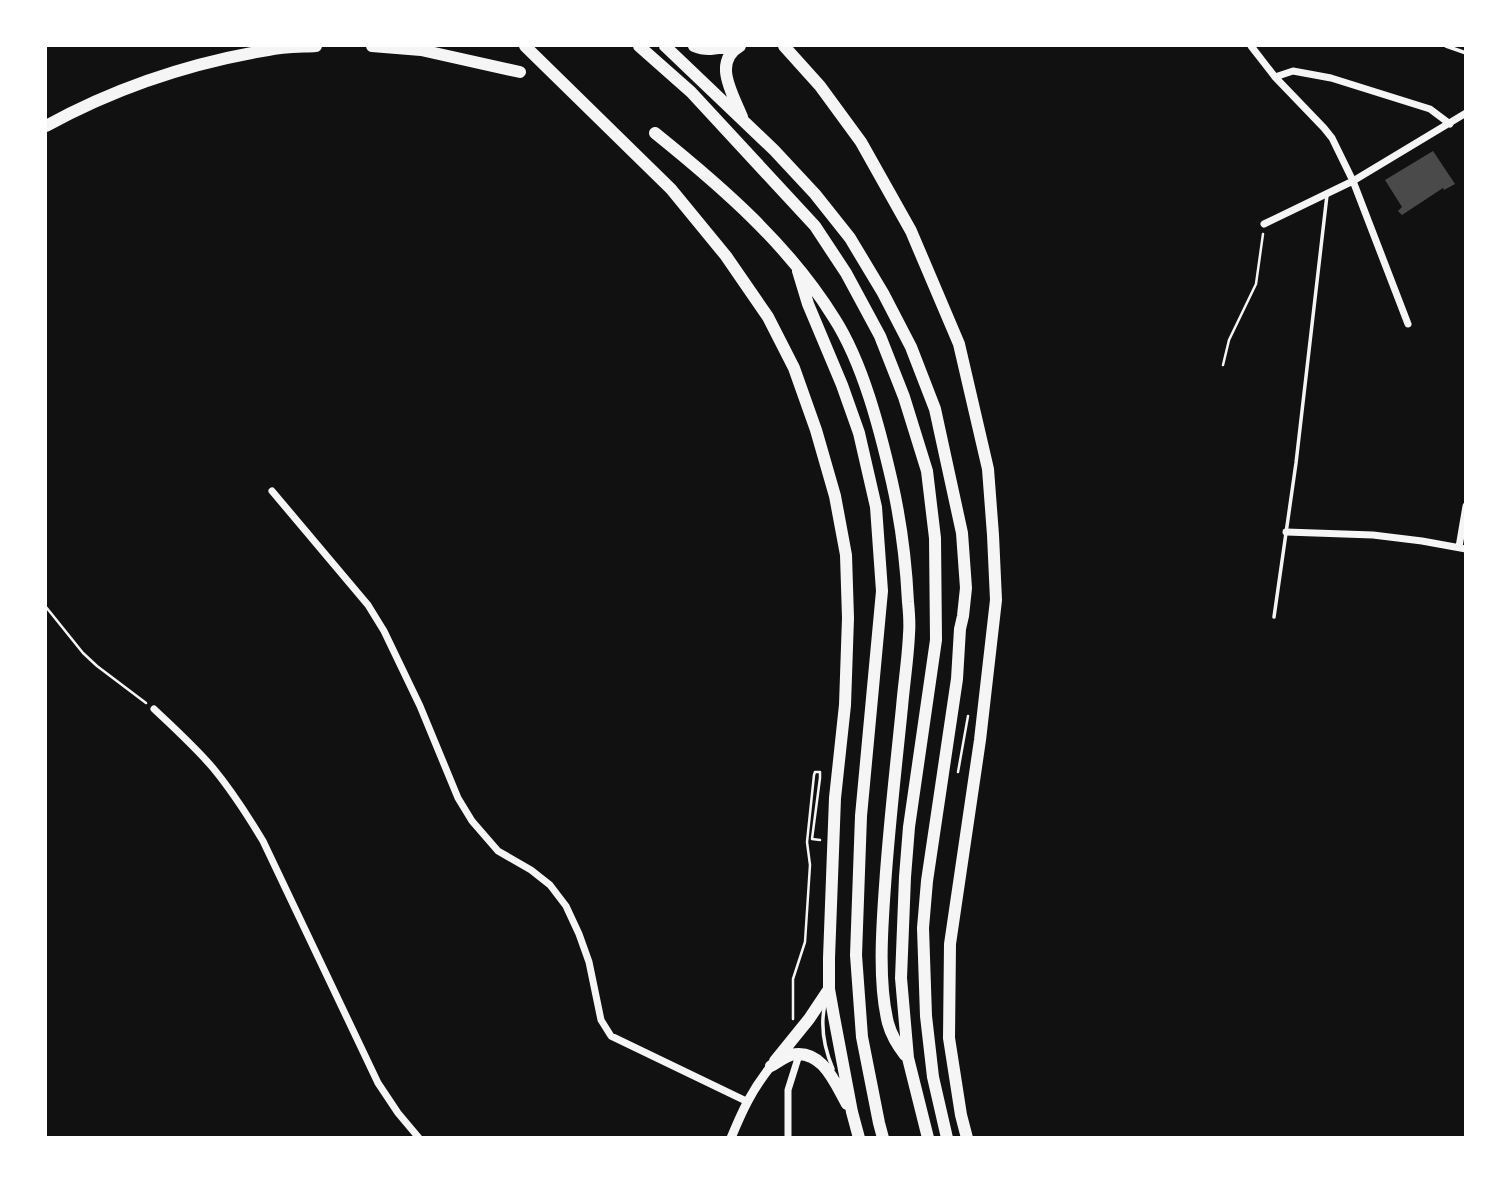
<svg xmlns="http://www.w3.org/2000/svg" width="1511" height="1183" viewBox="0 0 1511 1183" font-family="'PT Serif',serif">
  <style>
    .building { fill: #4a4a4a }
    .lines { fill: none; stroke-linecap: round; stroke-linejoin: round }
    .path { stroke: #f5f5f5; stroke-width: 2.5 }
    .service { stroke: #f5f5f5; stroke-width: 3.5 }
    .minor { stroke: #f5f5f5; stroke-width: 7 }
    .tertiary { stroke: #f5f5f5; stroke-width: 9 }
    .motorway { stroke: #f5f5f5; stroke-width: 12 }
  </style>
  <rect width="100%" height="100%" fill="#111"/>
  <!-- building -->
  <path class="building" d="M 1433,151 L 1455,184 L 1444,190 L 1443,188 L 1402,215 L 1398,211 L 1402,207 L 1385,180 Z"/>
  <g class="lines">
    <!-- path -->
    <path class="path" d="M 1223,365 L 1229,340 L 1256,284 L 1263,234
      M 46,607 L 83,653 L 97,666 L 146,703
      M 958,772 L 968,716
      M 793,1019 L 793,979 L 805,942 L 810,865 L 807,842 L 814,775 L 815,772 L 820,772 L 820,778 L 812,839 L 820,840"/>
    <!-- service -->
    <path class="service" d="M 1446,46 L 1466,53
      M 1274,617 L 1296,463 L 1327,195
      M 825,1004 C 820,1026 824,1048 833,1069"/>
    <!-- minor -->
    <path class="minor" d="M 1251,46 L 1275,77 L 1324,128 L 1332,138 L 1353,181 L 1408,324
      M 1275,77 L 1293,71 L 1331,78 L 1430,109 L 1450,124
      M 1264,224 L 1353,181 L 1466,113
      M 272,491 L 368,605 L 384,631 L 420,706 L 458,798 L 472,821 L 498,851 L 531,870 L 550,885 L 566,906 L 579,934 L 589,962 L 601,1020 L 611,1036 L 746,1101
      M 1286,532 L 1373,535 L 1422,541 L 1466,549
      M 1459,547 L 1466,506
      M 154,709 C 174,728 195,747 213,768 C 232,791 248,816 263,841 L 378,1083 L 398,1113 L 419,1138
      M 788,1138 L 788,1090 L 799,1055"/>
    <!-- tertiary -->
    <path class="tertiary" d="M 731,1138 C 743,1109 752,1090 771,1066"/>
    <!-- motorway -->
    <path class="motorway" d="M 372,46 L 421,50 L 520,72
      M 525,46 L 671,189 L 726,256 L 768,317 L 794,368 L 816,430 L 835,496 L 846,555 L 848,618 L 845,705 L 835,798 L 829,958 L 829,989 L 834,1017 L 852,1112 L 859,1138
      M 639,46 L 691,92 L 815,226 L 846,273 L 880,336 L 904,397 L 927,471 L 935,538 L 936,640 L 909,827 L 905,877 L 901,978 L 908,1058 L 928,1138
      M 665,46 L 774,150 L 815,194 L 850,238 L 883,293 L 911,347 L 935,409 L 962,533 L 966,588 L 963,616 L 960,629 L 957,679 L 927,881 L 923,928 L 926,1016 L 933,1077 L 947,1138
      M 694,46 C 706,51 716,49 728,46
      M 740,46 C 712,62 733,94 742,117
      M 784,46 L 820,86 L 861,142 L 911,231 L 959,344 L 988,469 L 993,535 L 996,600 L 980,740 L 950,944 L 949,1038 L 961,1115 L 967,1138
      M 46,126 C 115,88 190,63 268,50 C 283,47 300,47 316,46
      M 655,133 C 722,187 789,245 834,318 C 863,363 880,430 892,482 C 901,522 906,561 908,602 C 909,612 910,623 909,634 C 908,658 904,683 902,707 C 896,767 889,826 885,886 C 882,927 878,983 888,1023 C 891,1034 898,1046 905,1055
      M 798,271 L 808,304 L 842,385 L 859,433 L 876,507 L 882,591 L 861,816 L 856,955 L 862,1037 L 879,1123 L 883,1138
      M 775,1061 L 809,1019 L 829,989
      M 771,1066 C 777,1063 784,1057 791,1055 C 822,1048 835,1083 847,1104"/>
  </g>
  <!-- border -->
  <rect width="1511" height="1183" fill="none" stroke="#ffffff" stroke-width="94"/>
</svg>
